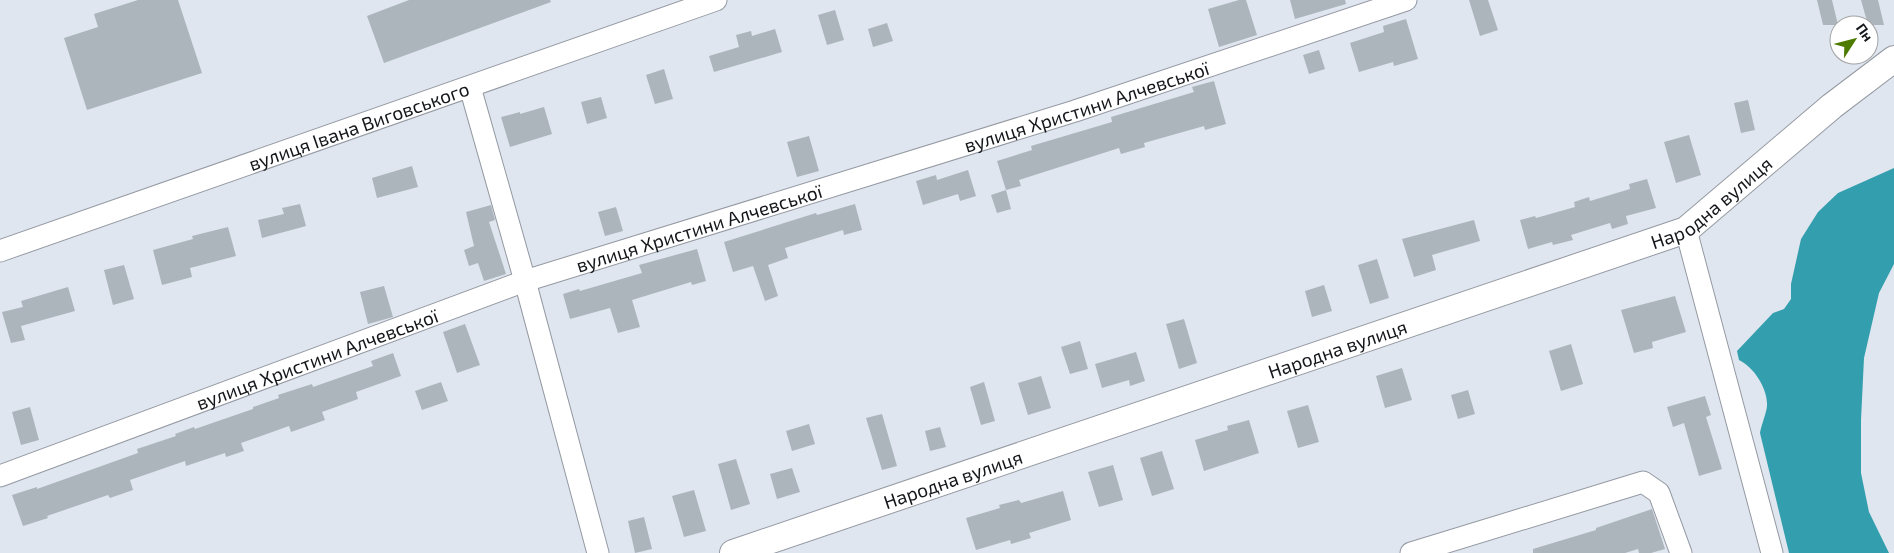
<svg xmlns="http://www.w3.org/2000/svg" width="1894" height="553" viewBox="0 0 1894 553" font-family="'Exo 2',sans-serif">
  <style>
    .water { fill: #339fae }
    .building { fill: #abb5bb }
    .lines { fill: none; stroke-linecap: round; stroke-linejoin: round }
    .minor-casing { stroke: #9499a2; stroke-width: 23 }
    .tertiary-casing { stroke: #9499a2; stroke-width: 28 }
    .minor { stroke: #fff; stroke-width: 21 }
    .tertiary { stroke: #fff; stroke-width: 26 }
    .labels { text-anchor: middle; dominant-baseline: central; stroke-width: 5; stroke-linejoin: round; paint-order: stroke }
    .street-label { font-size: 19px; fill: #14161a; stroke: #fff }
  </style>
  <rect width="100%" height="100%" fill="#e0e6ef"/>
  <!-- water -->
  <path class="water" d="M 1894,168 L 1894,264 L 1879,293 L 1864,358 L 1861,420 L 1861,473 L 1869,512 L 1889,553 L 1789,553 L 1760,433 C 1761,426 1767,411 1767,406 C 1768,389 1754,367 1739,360 L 1737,351 L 1773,313 L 1784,309 L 1791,299 L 1791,284 L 1801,239 L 1818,212 L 1838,193 Z"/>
  <!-- building -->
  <path class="building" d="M 138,0 L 178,0 L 202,73 L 87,110 L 64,38 L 98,27 L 94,14 Z
    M 409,0 L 550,0 L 551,2 L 384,63 L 367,16 Z
    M 1239,0 L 1246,0 L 1257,35 L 1219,47 L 1208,9 Z
    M 1290,0 L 1345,0 L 1346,4 L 1295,19 Z
    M 1469,0 L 1488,0 L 1498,30 L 1480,36 Z
    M 1817,0 L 1832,0 L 1838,25 L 1823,25 Z
    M 1861,0 L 1878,0 L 1884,25 L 1868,25 Z
    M 835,10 L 844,40 L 827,45 L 818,15 Z
    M 1406,19 L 1418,59 L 1394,66 L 1393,62 L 1359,72 L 1350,43 L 1384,32 L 1383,26 Z
    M 887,23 L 893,41 L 873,47 L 868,29 Z
    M 775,29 L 782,52 L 714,72 L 709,56 L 739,47 L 736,35 L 751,31 L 752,36 Z
    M 1319,50 L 1325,69 L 1309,74 L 1303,55 Z
    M 664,69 L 673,99 L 655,104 L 646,75 Z
    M 1214,81 L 1226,124 L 1205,130 L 1204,126 L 1144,143 L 1145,147 L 1121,154 L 1119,148 L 1019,180 L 1021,186 L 1006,190 L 997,161 L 1032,150 L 1031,146 L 1112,122 L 1111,117 L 1194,92 L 1192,87 Z
    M 601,97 L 607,118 L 587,124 L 581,102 Z
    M 1748,100 L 1755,130 L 1741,133 L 1734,103 Z
    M 544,107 L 552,134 L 510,147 L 501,117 L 520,112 L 520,114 Z
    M 1689,135 L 1701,175 L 1676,183 L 1664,142 Z
    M 809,136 L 819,171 L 797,177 L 787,142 Z
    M 412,166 L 418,187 L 377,198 L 372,178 Z
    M 968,170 L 976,196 L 960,201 L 958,194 L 923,205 L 916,181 L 936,175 L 937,180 Z
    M 1647,179 L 1656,208 L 1626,216 L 1628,224 L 1612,229 L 1610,223 L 1571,235 L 1573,240 L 1553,245 L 1552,242 L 1528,249 L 1520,220 L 1535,216 L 1536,218 L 1575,207 L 1574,202 L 1589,197 L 1590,201 L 1630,189 L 1629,184 Z
    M 1006,190 L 1011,209 L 997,213 L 991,195 Z
    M 300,204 L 306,226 L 262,238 L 258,220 L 284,214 L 282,208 Z
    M 855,204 L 862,230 L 844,235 L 843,230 L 785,248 L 788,258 L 768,265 L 778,296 L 765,301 L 753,266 L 733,272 L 724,242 L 816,213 L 817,215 Z
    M 491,205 L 495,220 L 489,222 L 506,274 L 484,281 L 478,263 L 469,266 L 464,250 L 474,246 L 466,212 Z
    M 616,207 L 623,231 L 605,236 L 598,212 Z
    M 1474,220 L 1480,241 L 1432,255 L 1436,270 L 1414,277 L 1402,239 Z
    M 228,227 L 236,256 L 190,268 L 192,277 L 162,285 L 153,250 L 193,239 L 192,236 Z
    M 697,249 L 706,281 L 692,285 L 691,282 L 632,300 L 640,327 L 618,333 L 610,308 L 570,319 L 563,294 L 579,289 L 580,291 L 642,273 L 639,265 Z
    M 1377,259 L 1389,298 L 1370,304 L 1358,265 Z
    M 124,265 L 134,299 L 113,305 L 104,270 Z
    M 1324,285 L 1332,311 L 1312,317 L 1305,291 Z
    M 384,286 L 393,317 L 368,324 L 360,292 Z
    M 68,287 L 75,311 L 21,326 L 25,340 L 11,343 L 2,312 L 23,307 L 21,301 Z
    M 1675,296 L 1686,332 L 1652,342 L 1653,348 L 1634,353 L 1621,310 Z
    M 1184,319 L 1197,363 L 1179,369 L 1166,324 Z
    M 465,324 L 480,365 L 457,373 L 443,332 Z
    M 1080,341 L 1088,369 L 1070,374 L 1061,347 Z
    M 1571,344 L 1583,384 L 1561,391 L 1549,351 Z
    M 1136,352 L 1145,381 L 1130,386 L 1129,380 L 1102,388 L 1095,364 Z
    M 393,353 L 401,376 L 356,392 L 358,399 L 322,412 L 325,420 L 291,432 L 289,426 L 241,443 L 244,451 L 226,457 L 225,453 L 186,466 L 185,461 L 130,480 L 133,490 L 110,498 L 108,495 L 47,516 L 48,518 L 23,526 L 12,495 L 37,487 L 37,489 L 138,453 L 137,449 L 176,436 L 175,434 L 194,427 L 195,429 L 253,409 L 253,407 L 279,398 L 278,395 L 312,384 L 313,387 L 373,366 L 371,361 Z
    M 1402,368 L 1412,400 L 1385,408 L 1376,376 Z
    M 1041,376 L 1051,408 L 1028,415 L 1018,383 Z
    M 441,382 L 448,401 L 422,410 L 415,391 Z
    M 984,382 L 995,421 L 981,425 L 970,387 Z
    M 1468,390 L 1475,414 L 1458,419 L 1451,395 Z
    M 1705,396 L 1711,415 L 1706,417 L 1722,469 L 1699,476 L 1684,423 L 1673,427 L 1667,407 Z
    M 1308,405 L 1319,442 L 1298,448 L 1287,411 Z
    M 30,407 L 39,440 L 21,445 L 12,412 Z
    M 882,414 L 897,466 L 882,470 L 866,418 Z
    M 1249,420 L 1259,453 L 1204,471 L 1195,440 L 1228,430 L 1227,426 Z
    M 809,424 L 815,444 L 792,451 L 786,431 Z
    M 940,427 L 946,447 L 930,451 L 925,431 Z
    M 1162,451 L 1174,489 L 1152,496 L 1140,458 Z
    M 736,459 L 750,504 L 731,510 L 718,464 Z
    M 1113,465 L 1123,500 L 1099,507 L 1088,472 Z
    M 792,468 L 800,492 L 777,499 L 770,474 Z
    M 694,490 L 706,531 L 684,537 L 672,496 Z
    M 1063,491 L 1071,520 L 1029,533 L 1031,538 L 1011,544 L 1010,540 L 976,550 L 966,518 L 1000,508 L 999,505 L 1019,500 L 1021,503 Z
    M 1652,509 L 1665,549 L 1651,553 L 1639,553 L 1638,549 L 1625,553 L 1533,553 L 1533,549 L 1596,530 L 1596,528 Z
    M 644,517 L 652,549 L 635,553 L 628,521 Z"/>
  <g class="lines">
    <!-- minor casing -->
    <g class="minor-casing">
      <g id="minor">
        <path d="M 470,87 L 525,281 L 598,553"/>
        <path d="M 1686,230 L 1772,553"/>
        <path id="s1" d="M 0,251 L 716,0"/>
        <path id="s2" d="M 0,476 L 525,281 L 1075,111 L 1406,0"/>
        <path d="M 1411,553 L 1643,482 L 1659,493 L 1681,553"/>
      </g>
    </g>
    <!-- tertiary casing -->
    <g class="tertiary-casing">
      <g id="tertiary">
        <path id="s3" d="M 733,553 L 1686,230 L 1832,106 L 1894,59"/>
      </g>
    </g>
    <!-- minor -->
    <use href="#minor" class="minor"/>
    <!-- tertiary -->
    <use href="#tertiary" class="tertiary"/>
  </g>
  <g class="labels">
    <!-- street labels -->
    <g class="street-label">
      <text stroke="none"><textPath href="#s2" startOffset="1148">вулиця Христини Алчевської</textPath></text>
      <text stroke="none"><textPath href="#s1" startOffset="380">вулиця Івана Виговського</textPath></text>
      <text stroke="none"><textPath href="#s3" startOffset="1042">Народна вулиця</textPath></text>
      <text stroke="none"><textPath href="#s2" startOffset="742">вулиця Христини Алчевської</textPath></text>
      <text stroke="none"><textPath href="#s3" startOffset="638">Народна вулиця</textPath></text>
      <text stroke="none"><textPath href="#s2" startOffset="338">вулиця Христини Алчевської</textPath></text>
      <text stroke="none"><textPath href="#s3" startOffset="232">Народна вулиця</textPath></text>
    </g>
  </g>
  <!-- north arrow -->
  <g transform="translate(1854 40) rotate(54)"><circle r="24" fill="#ffffff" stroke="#a1a2a3"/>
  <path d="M0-4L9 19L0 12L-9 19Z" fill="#4d7b00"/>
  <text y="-8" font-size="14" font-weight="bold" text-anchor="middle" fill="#14161a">Пн</text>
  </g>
</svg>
